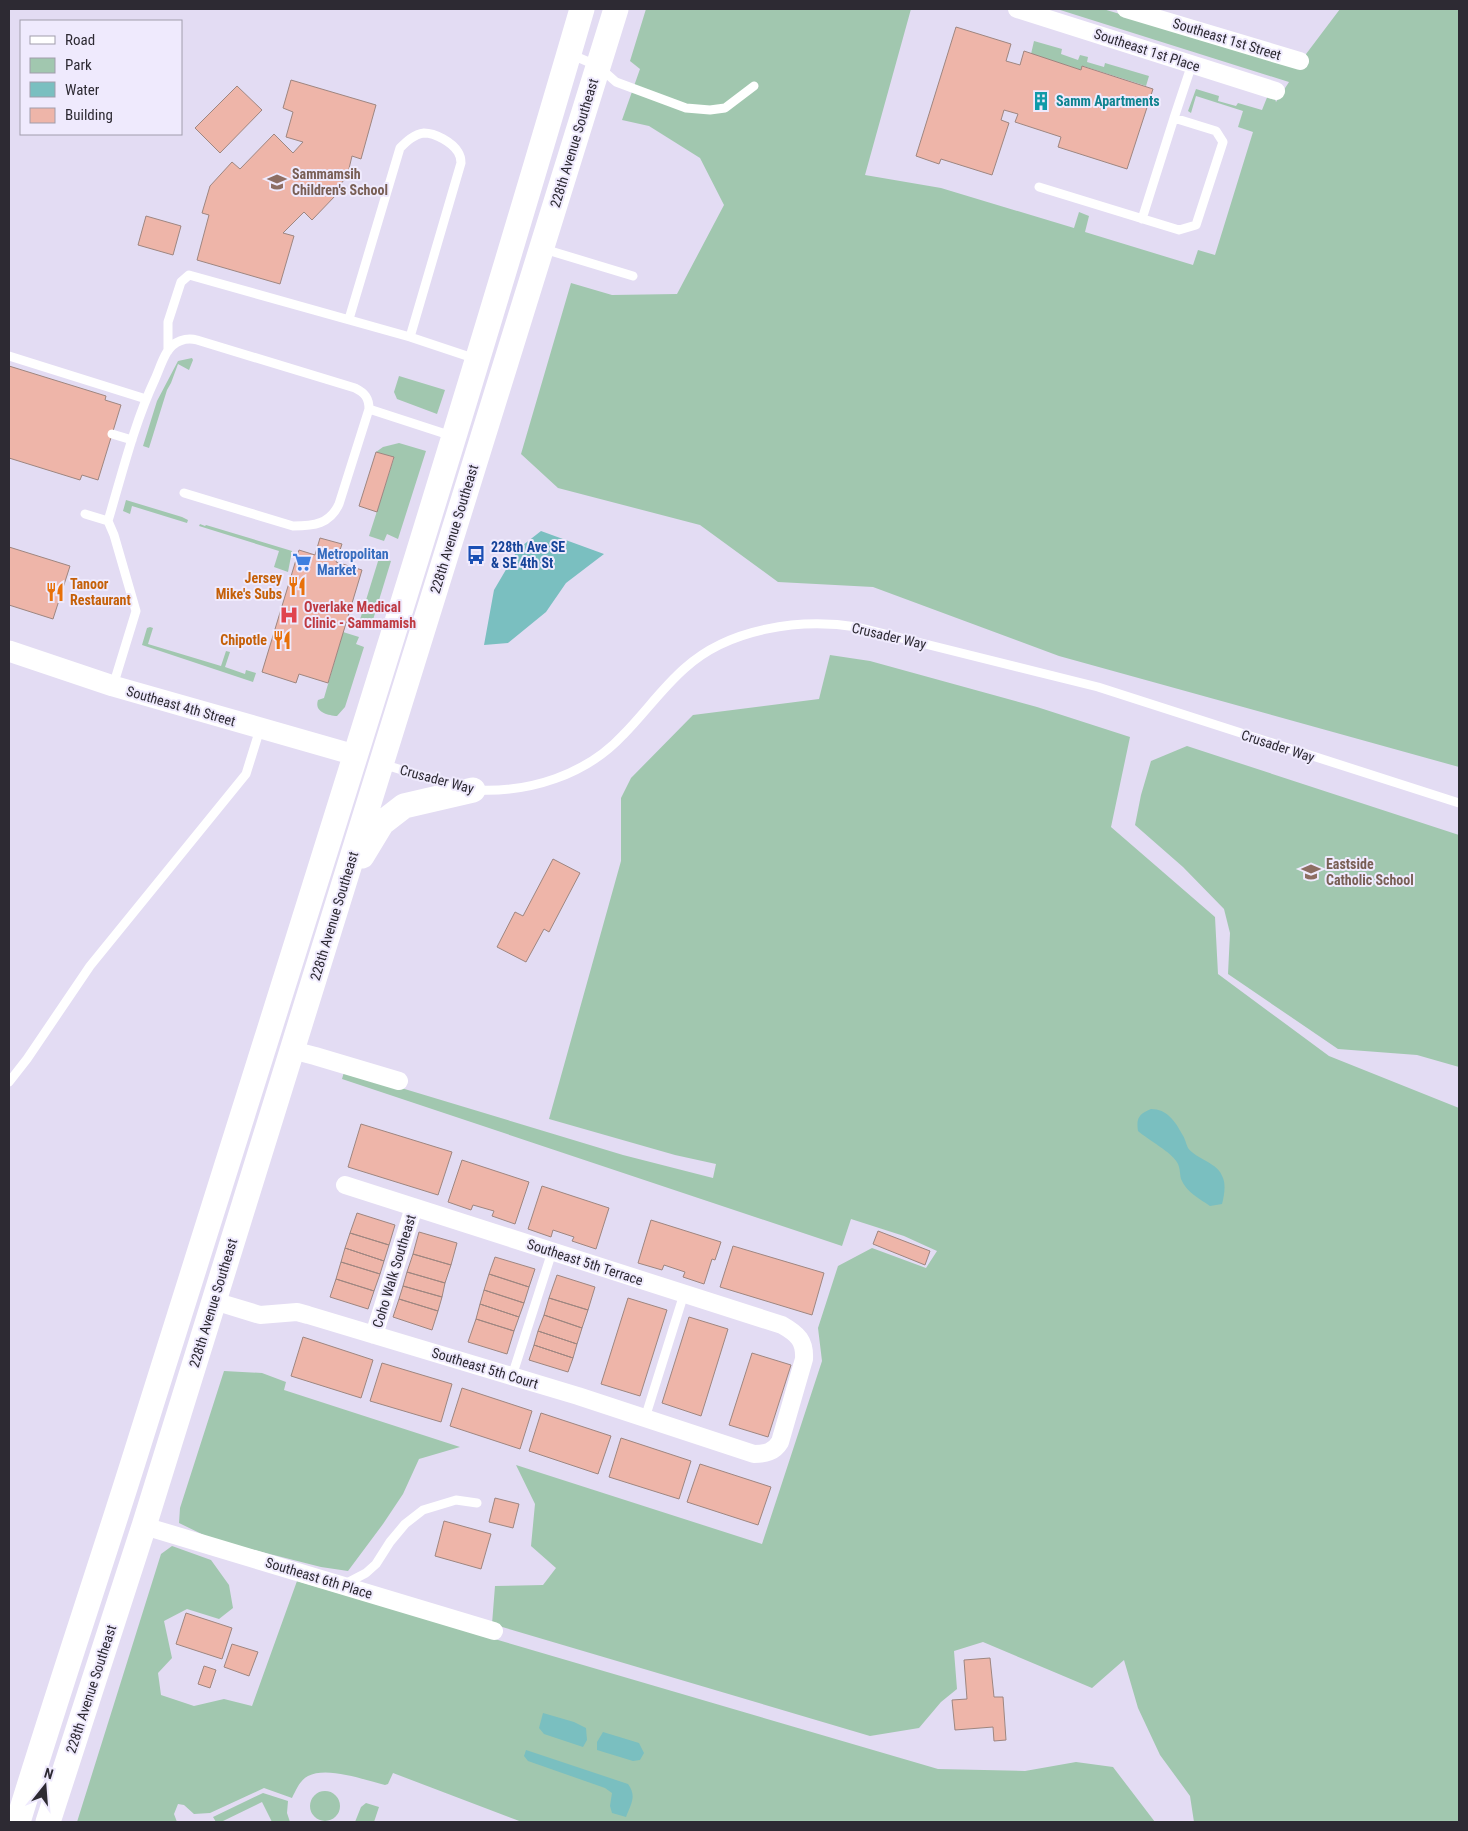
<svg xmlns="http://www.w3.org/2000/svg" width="1468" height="1831" viewBox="0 0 1468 1831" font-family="'Roboto Condensed',sans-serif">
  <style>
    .green { fill: #a1c7af }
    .water { fill: #7abfc0 }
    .building { fill: #eeb5a9; stroke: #9e8680 }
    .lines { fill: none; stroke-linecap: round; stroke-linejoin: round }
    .service { stroke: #fff; stroke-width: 9 }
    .minor { stroke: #fff; stroke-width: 18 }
    .tertiary { stroke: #fff; stroke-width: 21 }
    .secondary { stroke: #fff; stroke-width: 25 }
    .labels { text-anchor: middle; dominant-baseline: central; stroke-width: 4; stroke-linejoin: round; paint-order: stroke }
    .street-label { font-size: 14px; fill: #2d2a33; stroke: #efeafd }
    .culture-label { font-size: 14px; font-weight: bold; fill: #0d838f; stroke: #efeafd; text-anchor: start }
    .education-label { font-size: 14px; font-weight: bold; fill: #785e54; stroke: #efeafd; text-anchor: start }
    .transit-label { font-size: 14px; font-weight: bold; fill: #164399; stroke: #efeafd; text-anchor: start }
    .shop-label { font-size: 14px; font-weight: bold; fill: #366cbe; stroke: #efeafd; text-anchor: start }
    .food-label { font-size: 14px; font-weight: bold; fill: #c56008; stroke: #efeafd; text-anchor: end }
    .health-label { font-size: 14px; font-weight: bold; fill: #be3a42; stroke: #efeafd; text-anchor: start }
  </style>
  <rect width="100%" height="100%" fill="#e3dcf3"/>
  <!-- green -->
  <path class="green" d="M 646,9 L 911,9 L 865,175 L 941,188 L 1074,228 L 1079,212 L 1089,216 L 1085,232 L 1193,265 L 1198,250 L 1215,255 L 1253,132 L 1238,127 L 1243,111 L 1196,96 L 1191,113 L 1188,111 L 1196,89 L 1219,96 L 1218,101 L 1236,106 L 1238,103 L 1262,110 L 1268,95 L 1274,96 L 1276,102 L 1289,82 L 1057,9 L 1103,9 L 1297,66 L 1340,9 L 1459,9 L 1459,767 L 1059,656 L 873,587 L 778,582 L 700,525 L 558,488 L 521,454 L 571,283 L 612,295 L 677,294 L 724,205 L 700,158 L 649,126 L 622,120 L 640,69 L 630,61 Z
    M 1034,41 L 1062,49 L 1061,54 L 1078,60 L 1080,55 L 1088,57 L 1087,62 L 1104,67 L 1105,63 L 1149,76 L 1146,86 L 1083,66 L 1081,70 L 1031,54 Z
    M 192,358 L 193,360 L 189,370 L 178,364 L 171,383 L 167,390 L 149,448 L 143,446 L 157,401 L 178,361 Z
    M 399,376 L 445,390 L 437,414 L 397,399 L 394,392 Z
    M 399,443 L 426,451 L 398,539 L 387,534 L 384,541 L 369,536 L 394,458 L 376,452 L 383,447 Z
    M 126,500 L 182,517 L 188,520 L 187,523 L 132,506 L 130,514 L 123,511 Z
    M 200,524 L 205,526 L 206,525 L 292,551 L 288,572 L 274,567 L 279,551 L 199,526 Z
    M 379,558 L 391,561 L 372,623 L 367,621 L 364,628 L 358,626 Z
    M 150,627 L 153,628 L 148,644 L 221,666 L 226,651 L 230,652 L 225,667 L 245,674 L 246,670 L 256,673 L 253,682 L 142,645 L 147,628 Z
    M 343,632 L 359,637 L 356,644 L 364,647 L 345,707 L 337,716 C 327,715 314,712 318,700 L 324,698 Z
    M 830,655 L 870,661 L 1037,707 L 1130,737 L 1111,827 L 1215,917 L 1218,974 L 1329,1056 L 1459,1108 L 1459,1822 L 1194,1822 L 1190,1796 L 1160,1755 L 1138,1708 L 1124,1660 L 1092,1688 L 983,1642 L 954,1651 L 957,1689 L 941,1702 L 919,1728 L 870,1736 L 492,1624 L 495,1586 L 543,1585 L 556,1568 L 531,1546 L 535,1504 L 516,1465 L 762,1544 L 822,1361 L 818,1328 L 838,1266 L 872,1248 L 926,1268 L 937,1251 L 904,1236 L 851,1219 L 842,1246 L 342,1079 L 344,1072 L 398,1087 L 623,1155 L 713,1178 L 716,1164 L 675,1155 L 549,1119 L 621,861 L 621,798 L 631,778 L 693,715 L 819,699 Z
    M 1187,746 L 1459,835 L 1459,1067 L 1417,1055 L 1338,1049 L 1228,974 L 1230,933 L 1224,909 L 1183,867 L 1135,825 L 1141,795 L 1151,761 Z
    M 224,1371 L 262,1373 L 286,1382 L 284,1390 L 460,1447 L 419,1459 L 403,1494 L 383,1524 L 348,1571 L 321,1567 L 214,1540 L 179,1523 L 180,1508 Z
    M 172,1546 L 211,1560 L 229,1585 L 233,1608 L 219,1619 L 187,1609 L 164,1621 L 172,1658 L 158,1673 L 161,1695 L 194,1706 L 224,1699 L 252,1706 L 297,1581 L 938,1769 L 1025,1771 L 1076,1762 L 1113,1767 L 1155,1822 L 522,1822 L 393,1773 L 388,1784 L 385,1785 C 365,1780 327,1766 308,1776 C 300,1780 296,1790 292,1798 L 264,1788 L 210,1813 L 194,1814 L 184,1805 L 178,1804 L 174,1814 L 177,1822 L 77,1822 L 161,1554 Z
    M310 1806a15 15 0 1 1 30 0a15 15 0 1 1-30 0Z
    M 263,1793 L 288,1801 L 287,1813 L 290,1822 L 272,1822 L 262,1802 L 221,1822 L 216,1822 L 213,1817 Z
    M 366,1803 L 379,1807 L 374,1822 L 355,1822 L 361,1807 Z"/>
  <!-- water -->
  <path class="water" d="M 541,531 L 604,554 L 566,583 L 546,612 L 508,643 L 484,645 L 494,590 L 518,549 Z
    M 1151,1109 C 1167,1109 1175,1121 1182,1134 C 1185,1138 1186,1144 1188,1148 C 1197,1160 1218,1162 1223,1178 C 1226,1186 1224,1196 1222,1204 L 1210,1206 C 1200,1199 1186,1192 1181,1179 C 1180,1175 1180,1168 1178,1164 C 1172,1152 1148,1140 1138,1131 C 1136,1118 1139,1114 1151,1109 Z
    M 543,1713 L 574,1722 L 586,1728 L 587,1740 L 583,1747 L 544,1734 L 539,1728 Z
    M 603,1732 L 639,1743 L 644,1753 L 640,1760 L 633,1761 L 597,1750 L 597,1742 Z
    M 526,1750 L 628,1784 C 637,1796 631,1804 626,1817 L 612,1813 L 610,1806 L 612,1793 L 605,1788 L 528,1761 L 524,1756 Z"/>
  <!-- building -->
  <path class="building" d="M 956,27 L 1011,44 L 1006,61 L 1020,65 L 1024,51 L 1081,70 L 1082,66 L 1153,89 L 1127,169 L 1058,147 L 1061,137 L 1015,122 L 1018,114 L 1004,110 L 1001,120 L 1009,123 L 992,175 L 941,159 L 939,164 L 916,156 Z
    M 291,80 L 376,105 L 361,159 L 352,156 L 347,177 L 333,192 L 336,195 L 312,220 L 304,212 L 283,233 L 294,236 L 280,284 L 197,260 L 209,215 L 202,213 L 210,186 L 232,162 L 240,169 L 274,134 L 293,153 L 303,142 L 286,137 L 293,112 L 283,108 Z
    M 237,86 L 262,110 L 220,153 L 195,128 Z
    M 146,216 L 181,226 L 173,255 L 138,245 Z
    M 9,366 L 106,396 L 105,400 L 121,405 L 98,480 L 82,475 L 80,480 L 9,458 Z
    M 376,452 L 394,457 L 377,512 L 359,506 Z
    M 320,538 L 342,544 L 336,562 L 362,570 L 328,683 L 299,674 L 296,683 L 262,672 L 299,550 L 315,555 Z
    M 9,547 L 70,566 L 53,619 L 9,605 Z
    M 553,859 L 580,873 L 549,932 L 544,929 L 526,962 L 497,947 L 515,912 L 523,916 Z
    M 361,1124 L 452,1152 L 438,1195 L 348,1167 Z
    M 462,1160 L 529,1182 L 515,1224 L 492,1216 L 494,1211 L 473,1205 L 471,1210 L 448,1202 Z
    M 542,1186 L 609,1208 L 596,1249 L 572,1241 L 574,1237 L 553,1230 L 551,1237 L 528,1229 Z
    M 357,1213 L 395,1225 L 389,1245 L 350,1233 Z
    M 651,1220 L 721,1242 L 715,1260 L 712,1259 L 704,1284 L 683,1277 L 685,1272 L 664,1265 L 662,1270 L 638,1263 Z
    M 878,1231 L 930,1251 L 925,1265 L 873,1244 Z
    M 419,1232 L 457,1243 L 451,1265 L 413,1254 Z
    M 350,1233 L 389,1245 L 384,1261 L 345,1248 Z
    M 733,1246 L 824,1273 L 812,1315 L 720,1287 Z
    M 345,1248 L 384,1261 L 380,1274 L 341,1262 Z
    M 413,1254 L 451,1265 L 445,1283 L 407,1272 Z
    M 495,1257 L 535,1269 L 529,1287 L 489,1274 Z
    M 341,1262 L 380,1274 L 374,1291 L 336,1279 Z
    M 407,1272 L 445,1283 L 442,1297 L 403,1286 Z
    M 489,1274 L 529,1287 L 524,1303 L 484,1290 Z
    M 557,1275 L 595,1287 L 588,1310 L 549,1298 Z
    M 336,1279 L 374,1291 L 368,1309 L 330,1297 Z
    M 403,1286 L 442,1297 L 438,1311 L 399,1299 Z
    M 484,1290 L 524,1303 L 519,1317 L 480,1304 Z
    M 549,1298 L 588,1310 L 582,1328 L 544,1315 Z
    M 628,1298 L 667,1310 L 640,1396 L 601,1384 Z
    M 399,1299 L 438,1311 L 432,1330 L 393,1317 Z
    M 480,1304 L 519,1317 L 514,1331 L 476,1319 Z
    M 544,1315 L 582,1328 L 577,1344 L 538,1331 Z
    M 689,1317 L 728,1329 L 701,1416 L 662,1403 Z
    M 476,1319 L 514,1331 L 507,1354 L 468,1342 Z
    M 538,1331 L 577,1344 L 573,1358 L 534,1345 Z
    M 303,1337 L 373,1360 L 361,1398 L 291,1376 Z
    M 534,1345 L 573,1358 L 568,1372 L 529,1360 Z
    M 752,1353 L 791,1365 L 768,1437 L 729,1425 Z
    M 382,1363 L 452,1384 L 441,1422 L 370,1401 Z
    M 462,1388 L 532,1411 L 520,1449 L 450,1426 Z
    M 541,1413 L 611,1436 L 598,1474 L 529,1451 Z
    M 621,1438 L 691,1461 L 679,1499 L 609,1477 Z
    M 700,1464 L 771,1487 L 758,1525 L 687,1502 Z
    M 495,1498 L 519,1504 L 513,1528 L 489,1522 Z
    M 444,1521 L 491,1534 L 481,1569 L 435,1556 Z
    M 186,1613 L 232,1628 L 222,1659 L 176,1644 Z
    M 232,1644 L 258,1652 L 249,1676 L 224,1667 Z
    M 990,1658 L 994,1697 L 1003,1697 L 1006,1740 L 994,1741 L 993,1727 L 955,1730 L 952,1700 L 967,1699 L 964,1660 Z
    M 204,1666 L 216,1670 L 210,1688 L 198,1684 Z"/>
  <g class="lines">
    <!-- service -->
    <path class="service" d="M 570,54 L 598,66 L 616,82 L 686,108 L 710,110 L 725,108 L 754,86
      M 1039,187 L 1179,230 L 1196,225 L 1223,142 L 1216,131 L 1174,118 L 1192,64
      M 1142,219 L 1174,118
      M 544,249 L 633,276
      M 349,319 L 400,148 C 406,142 414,134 424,133 C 435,133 452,142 458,152 C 460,155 461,160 461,163 L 410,337
      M 168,351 L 168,322 L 181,282 L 189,275 L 410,337 L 476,359
      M 9,356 L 146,399
      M 369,409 L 452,436
      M 112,434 L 132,440
      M 85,514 L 108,521
      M 113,686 L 136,611 L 114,535 L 108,521 C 122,474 134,424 155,379 C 159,370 162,360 167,352 C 174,341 186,337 197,340 L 355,388 C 365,393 369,398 369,409 L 339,504 C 330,524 314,526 293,526 L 184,493
      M 382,764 L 455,786
      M 475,790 C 529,793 586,775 623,735 C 644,714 662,688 685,668 C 729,628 800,618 857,627 L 1098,687 L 1459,803
      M 9,1082 L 27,1059 L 90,966 L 246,774 L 260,729
      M 512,1376 L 552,1252
      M 645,1418 L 684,1294
      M 345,1584 L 366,1573 L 376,1564 L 390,1542 L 405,1524 L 423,1510 L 456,1500 L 477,1503"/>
    <!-- minor -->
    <path class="minor" d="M 1017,9 L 1276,91
      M 1126,9 L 1300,61
      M 292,1050 L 315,1056 L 399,1081
      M 214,1301 L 260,1315 L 297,1312 L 308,1315 L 578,1396 L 754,1454 C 765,1454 774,1452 780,1442 L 804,1359 C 805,1341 798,1334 782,1325 L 345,1185
      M 374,1335 L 414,1207
      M 144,1526 L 494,1631"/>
    <!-- tertiary -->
    <path class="tertiary" d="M 9,651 L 113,686 L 355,755"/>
    <!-- secondary -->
    <path class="secondary" d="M 362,856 L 382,823 L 404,806 L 473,790
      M 18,1822 C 56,1697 98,1574 137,1450 C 288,970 441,491 582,9
      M 48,1822 L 144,1526 L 616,9"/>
  </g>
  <!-- icons -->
  <defs>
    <g id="building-bare" transform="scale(1.5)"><path d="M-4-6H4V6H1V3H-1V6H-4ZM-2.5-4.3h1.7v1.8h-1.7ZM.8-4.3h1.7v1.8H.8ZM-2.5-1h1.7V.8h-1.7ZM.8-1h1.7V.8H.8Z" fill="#0f9aa8" stroke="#efeafd" stroke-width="2.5" paint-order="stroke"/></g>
    <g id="school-bare" transform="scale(1.5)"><path d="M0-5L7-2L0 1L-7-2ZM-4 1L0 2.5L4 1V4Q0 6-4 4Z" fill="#8d6e63" stroke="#efeafd" stroke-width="2.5" paint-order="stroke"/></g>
    <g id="bus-bare" transform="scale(1.5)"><path d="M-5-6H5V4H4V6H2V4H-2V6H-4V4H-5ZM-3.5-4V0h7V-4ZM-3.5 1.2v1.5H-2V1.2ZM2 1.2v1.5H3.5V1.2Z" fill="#1a4fb4" stroke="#efeafd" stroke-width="2.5" paint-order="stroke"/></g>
    <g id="supermarket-bare" transform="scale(1.5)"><path d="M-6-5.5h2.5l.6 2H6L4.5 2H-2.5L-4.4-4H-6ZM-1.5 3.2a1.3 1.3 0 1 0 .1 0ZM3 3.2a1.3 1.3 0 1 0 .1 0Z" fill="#3f7fe0" stroke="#efeafd" stroke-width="2.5" paint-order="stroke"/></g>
    <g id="restaurant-bare" transform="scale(1.5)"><path d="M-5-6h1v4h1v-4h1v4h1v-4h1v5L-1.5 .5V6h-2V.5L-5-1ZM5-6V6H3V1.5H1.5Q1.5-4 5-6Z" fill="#e8710a" stroke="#efeafd" stroke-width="2.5" paint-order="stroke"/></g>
    <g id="hospital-bare" transform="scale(1.5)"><path d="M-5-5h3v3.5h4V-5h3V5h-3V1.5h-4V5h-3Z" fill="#e0444e" stroke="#efeafd" stroke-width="2.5" paint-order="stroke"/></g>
  </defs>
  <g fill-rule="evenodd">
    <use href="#building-bare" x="1041" y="101"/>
    <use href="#school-bare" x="277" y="182"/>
    <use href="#bus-bare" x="476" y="555"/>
    <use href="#supermarket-bare" x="302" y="562"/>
    <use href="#restaurant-bare" x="297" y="586"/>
    <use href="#restaurant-bare" x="55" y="592"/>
    <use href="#hospital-bare" x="289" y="615"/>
    <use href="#restaurant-bare" x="282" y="640"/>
    <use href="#school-bare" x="1311" y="872"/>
  </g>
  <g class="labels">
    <!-- street labels -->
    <g class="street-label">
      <text transform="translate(1227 39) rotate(17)">Southeast 1st Street</text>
      <text transform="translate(1147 50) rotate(18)">Southeast 1st Place</text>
      <text transform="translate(574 143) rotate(-73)">228th Avenue Southeast</text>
      <text transform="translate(454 529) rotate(-73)">228th Avenue Southeast</text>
      <text transform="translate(889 636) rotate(13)">Crusader Way</text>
      <text transform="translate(181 706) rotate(16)">Southeast 4th Street</text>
      <text transform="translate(1278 746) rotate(18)">Crusader Way</text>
      <text transform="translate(437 779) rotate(15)">Crusader Way</text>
      <text transform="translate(334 916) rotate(-73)">228th Avenue Southeast</text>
      <text transform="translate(585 1262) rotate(18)">Southeast 5th Terrace</text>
      <text transform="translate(394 1271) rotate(-73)">Coho Walk Southeast</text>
      <text transform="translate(213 1303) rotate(-73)">228th Avenue Southeast</text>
      <text transform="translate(485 1368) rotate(17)">Southeast 5th Court</text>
      <text transform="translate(319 1578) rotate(17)">Southeast 6th Place</text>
      <text transform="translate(91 1689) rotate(-72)">228th Avenue Southeast</text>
    </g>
    <!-- culture labels -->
    <g class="culture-label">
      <text x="1056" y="101">Samm Apartments</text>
    </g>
    <!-- education labels -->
    <g class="education-label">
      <text x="292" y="174">Sammamsih<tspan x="292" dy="16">Children's School</tspan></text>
      <text x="1326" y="864">Eastside<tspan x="1326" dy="16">Catholic School</tspan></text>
    </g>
    <!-- transit labels -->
    <g class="transit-label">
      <text x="491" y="547">228th Ave SE<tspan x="491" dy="16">&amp; SE 4th St</tspan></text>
    </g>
    <!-- shop labels -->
    <g class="shop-label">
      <text x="317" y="554">Metropolitan<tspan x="317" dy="16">Market</tspan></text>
    </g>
    <!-- food labels -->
    <g class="food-label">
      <text x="282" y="578">Jersey<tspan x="282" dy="16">Mike's Subs</tspan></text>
      <text x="70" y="584" text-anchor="start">Tanoor<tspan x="70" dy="16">Restaurant</tspan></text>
      <text x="267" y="640">Chipotle</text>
    </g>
    <!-- health labels -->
    <g class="health-label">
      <text x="304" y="607">Overlake Medical<tspan x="304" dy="16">Clinic - Sammamish</tspan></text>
    </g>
  </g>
  <!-- border -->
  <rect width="1468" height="1831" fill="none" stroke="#2d2a33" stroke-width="20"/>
  <!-- legend -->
  <rect x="20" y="20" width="162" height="115" fill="#efeafd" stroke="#a19dac"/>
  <rect x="30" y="36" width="25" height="8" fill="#ffffff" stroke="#a19dac"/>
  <text x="65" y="45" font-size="15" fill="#2d2a33">Road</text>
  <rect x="30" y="58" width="25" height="15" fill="#a1c7af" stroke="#a19dac"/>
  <text x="65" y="70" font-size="15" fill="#2d2a33">Park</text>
  <rect x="30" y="82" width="25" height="15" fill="#7abfc0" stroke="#a19dac"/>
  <text x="65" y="95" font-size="15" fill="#2d2a33">Water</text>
  <rect x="30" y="108" width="25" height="15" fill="#eeb5a9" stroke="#a19dac"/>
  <text x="65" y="120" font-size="15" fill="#2d2a33">Building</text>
  <!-- north arrow -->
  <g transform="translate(45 1786) rotate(17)" stroke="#efeafd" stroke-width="4" paint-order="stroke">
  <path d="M0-4L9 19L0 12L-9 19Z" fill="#2d2a33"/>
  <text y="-8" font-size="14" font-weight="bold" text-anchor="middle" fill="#2d2a33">N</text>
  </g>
</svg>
